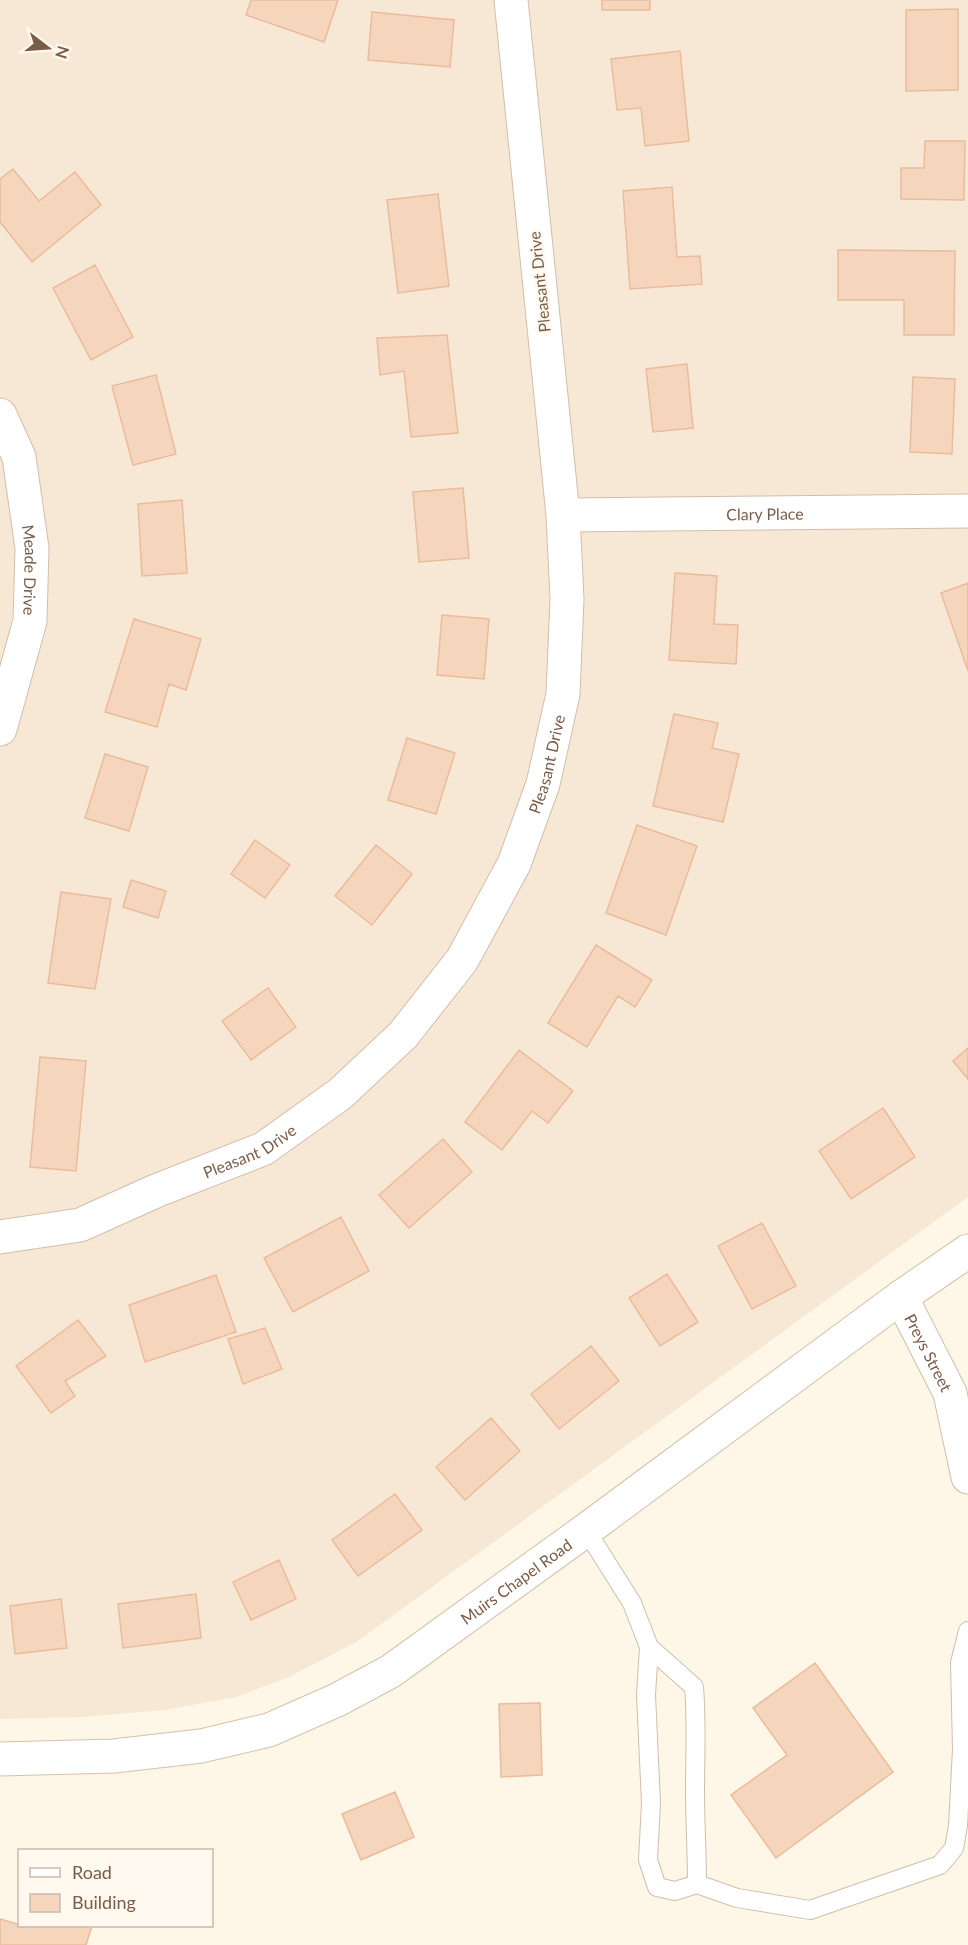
<svg xmlns="http://www.w3.org/2000/svg" width="968" height="1945" viewBox="0 0 968 1945" font-family="Lato,sans-serif">
  <style>
    .residential { fill: #f7e8d5 }
    .building { fill: #f6d5bd; stroke: #eabc9b; stroke-width: 1.5 }
    .lines { fill: none; stroke-linecap: round; stroke-linejoin: round }
    .lane-casing { stroke: #d2beab; stroke-width: 20 }
    .street-casing { stroke: #d2beab; stroke-width: 35 }
    .secondary-casing { stroke: #d8c0ab; stroke-width: 35 }
    .lane { stroke: #fff; stroke-width: 18 }
    .street { stroke: #fff; stroke-width: 33 }
    .secondary { stroke: #fff; stroke-width: 33 }
    .labels { text-anchor: middle; dominant-baseline: central; stroke-width: 5; stroke-linejoin: round; paint-order: stroke }
    .street-label { font-size: 16px; fill: #7b5c49; stroke: #fff9f0 }
  </style>
  <rect width="100%" height="100%" fill="#fef6e7"/>
  <!-- residential -->
  <path class="residential" d="M 0,0 L 968,0 L 968,1197 L 358,1641 L 291,1676 L 236,1697 L 165,1710 L 82,1717 L 0,1719 Z"/>
  <!-- building -->
  <path class="building" d="M 251,0 L 338,0 L 324,42 L 246,15 Z
    M 602,0 L 650,0 L 650,10 L 602,10 Z
    M 958,9 L 958,90 L 906,91 L 906,10 Z
    M 372,12 L 454,20 L 450,67 L 368,60 Z
    M 680,51 L 689,141 L 645,146 L 641,108 L 617,110 L 611,59 Z
    M 925,141 L 965,141 L 964,200 L 901,199 L 901,168 L 924,168 Z
    M 13,169 L 39,201 L 75,172 L 101,205 L 32,262 L 0,222 L 0,179 Z
    M 672,187 L 677,257 L 700,256 L 702,284 L 630,289 L 623,191 Z
    M 438,194 L 449,286 L 398,293 L 387,200 Z
    M 838,250 L 955,251 L 954,335 L 904,335 L 904,300 L 838,300 Z
    M 95,265 L 133,337 L 91,360 L 53,288 Z
    M 447,335 L 458,433 L 411,437 L 404,371 L 380,375 L 377,338 Z
    M 687,364 L 693,428 L 653,432 L 646,369 Z
    M 156,375 L 176,454 L 133,465 L 112,386 Z
    M 913,377 L 955,379 L 952,454 L 910,452 Z
    M 463,488 L 469,558 L 419,562 L 413,492 Z
    M 182,500 L 187,573 L 142,576 L 138,504 Z
    M 675,573 L 717,576 L 714,624 L 738,625 L 736,664 L 669,660 Z
    M 968,583 L 968,671 L 941,593 Z
    M 442,615 L 489,619 L 484,679 L 437,675 Z
    M 134,619 L 201,639 L 186,690 L 169,684 L 157,727 L 105,712 Z
    M 674,714 L 718,723 L 712,748 L 739,754 L 723,822 L 653,806 Z
    M 407,738 L 455,753 L 436,814 L 388,800 Z
    M 105,754 L 148,767 L 129,831 L 85,818 Z
    M 637,825 L 697,846 L 666,935 L 606,913 Z
    M 255,840 L 290,865 L 265,898 L 231,874 Z
    M 376,845 L 412,874 L 372,925 L 335,896 Z
    M 131,880 L 166,891 L 158,918 L 123,907 Z
    M 61,892 L 111,899 L 95,989 L 48,983 Z
    M 596,945 L 652,980 L 635,1007 L 618,996 L 587,1047 L 548,1023 Z
    M 268,988 L 296,1027 L 251,1060 L 222,1021 Z
    M 968,1048 L 968,1079 L 953,1061 Z
    M 519,1050 L 573,1091 L 548,1123 L 532,1111 L 502,1150 L 465,1122 Z
    M 40,1057 L 86,1061 L 76,1171 L 30,1167 Z
    M 883,1108 L 915,1157 L 851,1199 L 819,1151 Z
    M 443,1139 L 472,1172 L 409,1228 L 379,1195 Z
    M 341,1217 L 369,1271 L 293,1312 L 264,1258 Z
    M 762,1223 L 796,1286 L 752,1309 L 718,1246 Z
    M 667,1274 L 698,1322 L 660,1346 L 629,1298 Z
    M 216,1275 L 236,1332 L 145,1362 L 129,1305 Z
    M 78,1320 L 106,1356 L 65,1381 L 75,1396 L 51,1413 L 16,1366 Z
    M 265,1328 L 282,1369 L 243,1384 L 228,1339 Z
    M 591,1346 L 619,1381 L 559,1429 L 531,1394 Z
    M 491,1418 L 520,1451 L 465,1500 L 436,1467 Z
    M 395,1494 L 422,1530 L 358,1576 L 332,1540 Z
    M 279,1560 L 296,1599 L 251,1620 L 233,1582 Z
    M 196,1594 L 201,1638 L 123,1648 L 118,1604 Z
    M 61,1599 L 67,1648 L 15,1654 L 10,1606 Z
    M 815,1663 L 893,1772 L 776,1858 L 731,1795 L 787,1755 L 753,1708 Z
    M 540,1703 L 542,1775 L 501,1777 L 499,1704 Z
    M 395,1792 L 414,1837 L 361,1860 L 342,1814 Z
    M 0,1919 L 24,1926 L 92,1926 L 86,1945 L 0,1945 Z"/>
  <g class="lines">
    <!-- lane casing -->
    <g class="lane-casing">
      <path id="lane" d="M 586,1530 L 632,1603 L 649,1647 L 646,1695 L 651,1803 L 648,1860 L 657,1887 L 675,1891 L 697,1884 C 697,1852 695,1821 695,1790 C 695,1755 697,1722 694,1687 L 649,1647
        M 697,1884 L 737,1898 L 810,1910 L 940,1865 L 954,1848 L 958,1826 L 962,1749 L 960,1663 L 968,1631"/>
    </g>
    <!-- street casing -->
    <g class="street-casing">
      <g id="street">
        <path id="s1" d="M 0,415 L 19,457 L 32,548 L 30,621 L 0,729"/>
        <path id="s2" d="M 563,515 L 968,511"/>
        <path id="s3" d="M 0,1237 L 80,1225 L 158,1190 L 263,1149 L 340,1094 L 403,1035 L 462,960 L 514,864 L 543,784 L 563,694 L 567,599 L 563,515 L 511,0"/>
        <path id="s4" d="M 901,1297 L 950,1393 L 968,1477"/>
      </g>
    </g>
    <!-- secondary casing -->
    <g class="secondary-casing">
      <g id="secondary">
        <path id="s5" d="M 0,1759 L 114,1756 L 201,1746 L 269,1730 L 337,1700 L 391,1671 L 586,1530 L 901,1297 L 968,1251"/>
      </g>
    </g>
    <!-- lane -->
    <use href="#lane" class="lane"/>
    <!-- street -->
    <use href="#street" class="street"/>
    <!-- secondary -->
    <use href="#secondary" class="secondary"/>
  </g>
  <g class="labels">
    <!-- street labels -->
    <g class="street-label">
      <text transform="translate(539 282) rotate(-96)">Pleasant Drive</text>
      <text stroke="none"><textPath href="#s2" startOffset="202">Clary Place</textPath></text>
      <text stroke="none"><textPath href="#s1" startOffset="160">Meade Drive</textPath></text>
      <text stroke="none"><textPath href="#s3" startOffset="770">Pleasant Drive</textPath></text>
      <text stroke="none"><textPath href="#s3" startOffset="266">Pleasant Drive</textPath></text>
      <text stroke="none"><textPath href="#s4" startOffset="62">Preys Street</textPath></text>
      <text stroke="none"><textPath href="#s5" startOffset="561">Muirs Chapel Road</textPath></text>
    </g>
  </g>
  <!-- legend -->
  <rect x="18" y="1849" width="195" height="78" fill="#fff9f0" stroke="#cabaad" stroke-width="1.5"/>
  <rect x="30" y="1868" width="30" height="9" fill="#ffffff" stroke="#cabaad" stroke-width="1.5"/>
  <text x="72" y="1879" font-size="18" fill="#7b5c49">Road</text>
  <rect x="30" y="1894" width="30" height="18" fill="#f6d5bd" stroke="#cabaad" stroke-width="1.5"/>
  <text x="72" y="1909" font-size="18" fill="#7b5c49">Building</text>
  <!-- north arrow -->
  <g transform="translate(48 48) rotate(107)" stroke="#fff9f0" stroke-width="4.5" paint-order="stroke">
  <path d="M0-4.5L10 22L0 15L-10 22Z" fill="#7b5c49"/>
  <text y="-9" font-size="16" font-weight="bold" text-anchor="middle" fill="#7b5c49">N</text>
  </g>
</svg>
